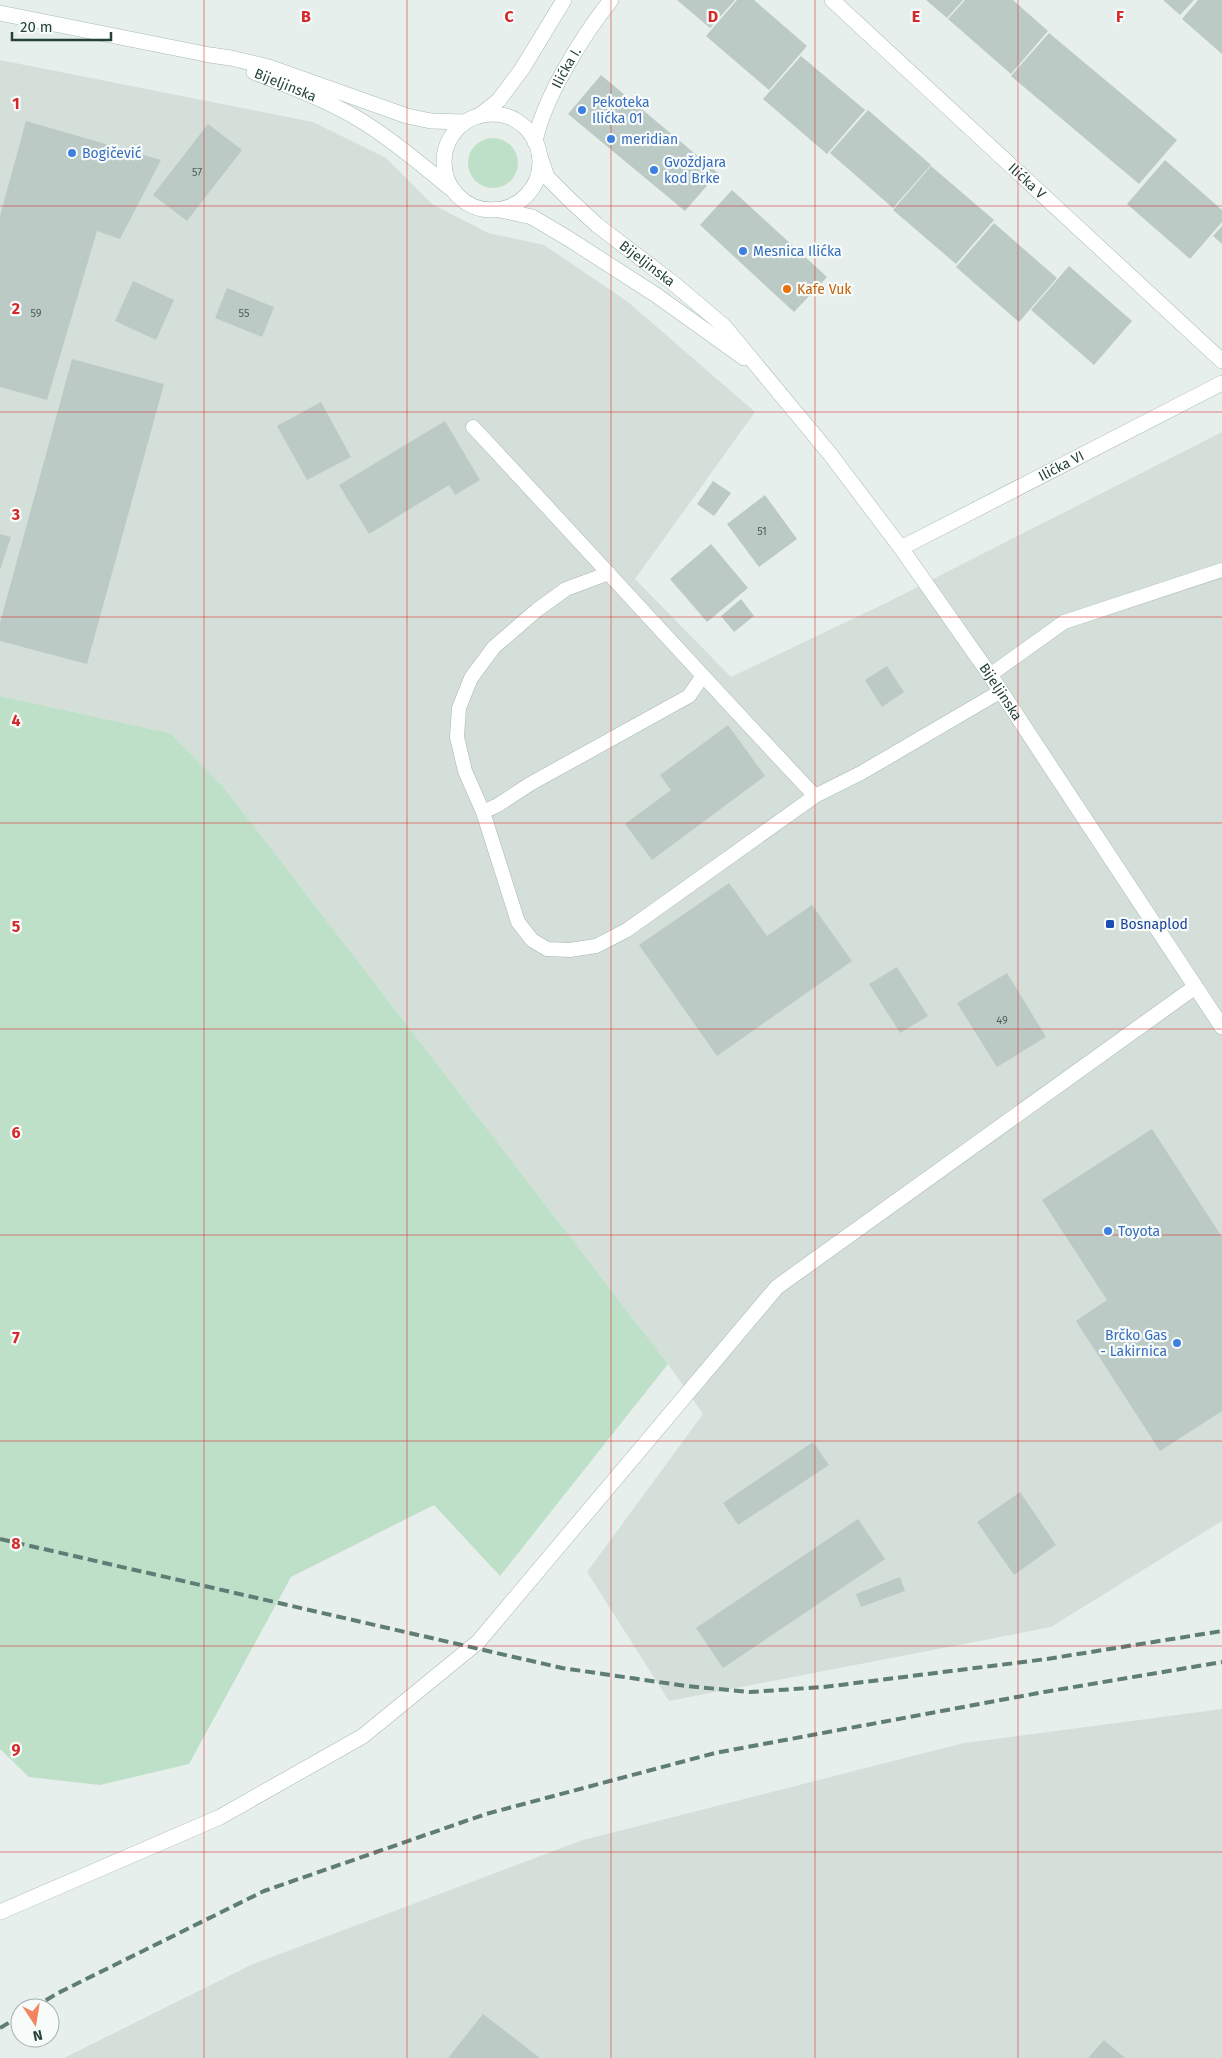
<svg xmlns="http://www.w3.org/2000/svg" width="1222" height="2058" viewBox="0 0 1222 2058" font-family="'Fira Sans',sans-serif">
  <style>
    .built { fill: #d4dfda }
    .green { fill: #bfe0c8 }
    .building { fill: #bbcac4 }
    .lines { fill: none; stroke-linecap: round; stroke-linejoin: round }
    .service-casing { stroke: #a8b8b2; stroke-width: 15 }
    .minor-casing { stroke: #a8b8b2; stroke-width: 16 }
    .secondary-casing { stroke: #a4bbb3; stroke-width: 16 }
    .service { stroke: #fff; stroke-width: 14 }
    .minor { stroke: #fff; stroke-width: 15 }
    .secondary { stroke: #fff; stroke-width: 15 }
    .rail { stroke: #5f7d75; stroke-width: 4; stroke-dasharray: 10 5; stroke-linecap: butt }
    .grid { fill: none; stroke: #d62828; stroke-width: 1; stroke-opacity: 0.55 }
    .shop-dot { fill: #3f7fe0; stroke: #f7fbf9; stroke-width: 2 }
    .food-dot { fill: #e8710a; stroke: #f7fbf9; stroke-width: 2 }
    .transit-dot { fill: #1a4fb4; stroke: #f7fbf9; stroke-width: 2 }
    .labels { text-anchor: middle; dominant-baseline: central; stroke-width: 4.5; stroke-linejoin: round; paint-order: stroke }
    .number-label { font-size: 11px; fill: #4a645c }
    .street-label { font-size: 14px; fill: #24423a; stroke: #f7fbf9 }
    .shop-label { font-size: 14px; fill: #366cbe; stroke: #f7fbf9; text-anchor: start }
    .food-label { font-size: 14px; fill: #c56008; stroke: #f7fbf9; text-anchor: start }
    .transit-label { font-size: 14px; fill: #164399; stroke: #f7fbf9; text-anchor: start }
    .grid-label { font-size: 16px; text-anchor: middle; font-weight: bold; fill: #d62828; stroke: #f7fbf9; stroke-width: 4.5; stroke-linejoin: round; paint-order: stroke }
  </style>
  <rect width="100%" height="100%" fill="#e6efeb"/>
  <!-- built -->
  <path class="built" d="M 0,60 L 313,122 L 386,158 L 432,204 L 488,233 L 544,245 L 628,302 L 755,412 L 635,579 L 731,677 L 888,602 L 1222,432 L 1222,1521 L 1051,1627 L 669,1701 L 587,1572 L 703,1414 L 668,1364 L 226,790 L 170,733 L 0,696 Z
    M 1222,1709 L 1222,2058 L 64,2058 L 251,1965 L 583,1840 L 964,1743 Z"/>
  <!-- green -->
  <path class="green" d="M468 163a25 25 0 1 1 50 0a25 25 0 1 1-50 0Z
    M 0,696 L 170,733 L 226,790 L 668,1364 L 500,1576 L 434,1505 L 291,1577 L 189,1764 L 100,1785 L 29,1777 L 0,1749 Z"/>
  <!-- building -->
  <path class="building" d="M 677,0 L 735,0 L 710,28 Z
    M 737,0 L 754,0 L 807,46 L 769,90 L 706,36 Z
    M 926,0 L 963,0 L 947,18 Z
    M 965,0 L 1013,0 L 1048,31 L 1011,74 L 948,19 Z
    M 1163,0 L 1194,0 L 1180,15 Z
    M 1198,0 L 1222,0 L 1222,54 L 1182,19 Z
    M 1049,33 L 1177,140 L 1139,184 L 1011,76 Z
    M 801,56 L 865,110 L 827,154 L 763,99 Z
    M 601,75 L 718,173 L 685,211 L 568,114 Z
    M 868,110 L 931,165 L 893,208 L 830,153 Z
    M 26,121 L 161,160 L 120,239 L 97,231 L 47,400 L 0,387 L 0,216 Z
    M 208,124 L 242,150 L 187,221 L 153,195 Z
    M 1165,160 L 1222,210 L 1222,222 L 1190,259 L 1127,204 Z
    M 931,166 L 994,220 L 956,264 L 893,210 Z
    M 732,190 L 827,277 L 794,312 L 700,225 Z
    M 994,223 L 1057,278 L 1019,322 L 956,267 Z
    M 1222,226 L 1222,244 L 1213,236 Z
    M 1069,266 L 1132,321 L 1094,365 L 1031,310 Z
    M 133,281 L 174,300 L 156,340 L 115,321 Z
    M 227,288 L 274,307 L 262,337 L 215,318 Z
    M 72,359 L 164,384 L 87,664 L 0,641 L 0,623 Z
    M 321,402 L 351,457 L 307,480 L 277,426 Z
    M 445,421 L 480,480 L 455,495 L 449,485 L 369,534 L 339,485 Z
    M 713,481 L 731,493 L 714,516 L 697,504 Z
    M 765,495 L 797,539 L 759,567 L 727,524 Z
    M 0,534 L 11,537 L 0,570 Z
    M 711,544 L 748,588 L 707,622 L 670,579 Z
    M 741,599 L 754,616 L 734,632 L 721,616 Z
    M 887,666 L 904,692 L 882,707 L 865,680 Z
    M 728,725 L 765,776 L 652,860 L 625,824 L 671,790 L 660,775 Z
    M 729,883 L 767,936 L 812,905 L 852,961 L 717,1056 L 639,945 Z
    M 897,967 L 928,1016 L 900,1033 L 869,984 Z
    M 1007,973 L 1046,1037 L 997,1067 L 957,1003 Z
    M 1152,1129 L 1222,1237 L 1222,1411 L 1160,1451 L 1076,1321 L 1107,1300 L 1042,1200 Z
    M 813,1442 L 829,1465 L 738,1525 L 723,1503 Z
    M 1020,1492 L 1056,1545 L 1014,1575 L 977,1522 Z
    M 858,1519 L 885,1559 L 723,1668 L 696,1628 Z
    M 900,1577 L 905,1591 L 861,1607 L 856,1594 Z
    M 483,2014 L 540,2058 L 448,2058 Z
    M 1104,2040 L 1125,2058 L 1088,2058 Z"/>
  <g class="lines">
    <!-- service casing -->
    <g class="service-casing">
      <path id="service" d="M 473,427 C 587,549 700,674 815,796 L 861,773 L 1001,691
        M 609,573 L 566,589 L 537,610 L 494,647 L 471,678 L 459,708 L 457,737 L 465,771 L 483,812 L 518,922 L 532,940 L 547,949 L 570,950 L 596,946 L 627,930 L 815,796
        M 990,675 L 1064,622 L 1222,570
        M 483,812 L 498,805 L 530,784 L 689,696 L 702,677"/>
    </g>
    <!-- minor casing -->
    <g class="minor-casing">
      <g id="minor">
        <path id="s1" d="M 832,0 L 1222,361"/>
        <path d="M 479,116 L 499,100 L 522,69 L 564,0"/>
        <path id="s2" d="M 535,142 C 543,99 583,35 611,0"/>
        <path id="s3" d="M 901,548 L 1222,383"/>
        <path d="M 0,1912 L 220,1817 L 363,1736 L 478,1642 L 777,1287 L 1195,987"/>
      </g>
    </g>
    <!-- secondary casing -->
    <g class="secondary-casing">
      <g id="secondary">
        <path d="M 0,13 L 210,55 L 231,58 L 269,67 L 407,116 L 431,121 L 465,122"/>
        <path id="s4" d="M 254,72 C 291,87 330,101 365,123 C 395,142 422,165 450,188"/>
        <circle cx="492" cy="162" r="48"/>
        <path id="s5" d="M 539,153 L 547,177 L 571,201 L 597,225 L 673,283 L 724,326 L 830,454 L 901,548 L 990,675 L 1222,1027"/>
        <path d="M 496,209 L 532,217 L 569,239 L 656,295 L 744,358"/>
      </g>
    </g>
    <!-- service -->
    <use href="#service" class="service"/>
    <!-- minor -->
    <use href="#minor" class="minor"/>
    <!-- secondary -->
    <use href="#secondary" class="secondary"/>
    <!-- rail -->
    <path class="rail" d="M 0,1539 L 562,1668 L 686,1686 L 750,1692 L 824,1687 L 1047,1659 L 1222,1631
      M 33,2008 L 58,1993 L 264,1891 L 486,1814 L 715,1753 L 1044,1692 L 1222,1662
      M 0,2028 L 20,2016"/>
  </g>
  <!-- grid -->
  <path class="grid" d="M 204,0 L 204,2058M 407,0 L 407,2058M 611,0 L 611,2058M 815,0 L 815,2058M 1018,0 L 1018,2058M 0,206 L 1222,206M 0,412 L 1222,412M 0,617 L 1222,617M 0,823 L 1222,823M 0,1029 L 1222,1029M 0,1235 L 1222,1235M 0,1441 L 1222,1441M 0,1646 L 1222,1646M 0,1852 L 1222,1852"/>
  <!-- markers -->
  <g class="shop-dot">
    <circle cx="582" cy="110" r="5"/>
    <circle cx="611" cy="139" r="5"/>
    <circle cx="72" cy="153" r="5"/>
    <circle cx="654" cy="170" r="5"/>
    <circle cx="743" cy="251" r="5"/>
    <circle cx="1108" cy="1231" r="5"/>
    <circle cx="1177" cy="1343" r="5"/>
  </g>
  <circle class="food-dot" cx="787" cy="289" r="5"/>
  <rect class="transit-dot" x="1105" y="919" width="10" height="10" rx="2.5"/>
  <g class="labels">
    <!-- number labels -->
    <g class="number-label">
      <text x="197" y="172">57</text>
      <text x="36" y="313">59</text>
      <text x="244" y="313">55</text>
      <text x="762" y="531">51</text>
      <text x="1002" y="1020">49</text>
    </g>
    <!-- street labels -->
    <g class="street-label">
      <text stroke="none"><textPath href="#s2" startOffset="81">Ilićka I.</textPath></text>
      <text stroke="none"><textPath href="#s4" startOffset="34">Bijeljinska</textPath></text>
      <text stroke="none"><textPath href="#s1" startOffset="266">Ilićka V</textPath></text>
      <text stroke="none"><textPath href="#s5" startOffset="158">Bijeljinska</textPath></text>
      <text stroke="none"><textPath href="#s3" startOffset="180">Ilićka VI</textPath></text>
      <text stroke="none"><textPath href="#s5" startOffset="716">Bijeljinska</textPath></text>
    </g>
    <!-- shop labels -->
    <g class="shop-label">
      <text x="592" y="102">Pekoteka<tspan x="592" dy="16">Ilićka 01</tspan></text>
      <text x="621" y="139">meridian</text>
      <text x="82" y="153">Bogičević</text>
      <text x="664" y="162">Gvoždjara<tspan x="664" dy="16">kod Brke</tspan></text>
      <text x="753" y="251">Mesnica Ilićka</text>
      <text x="1118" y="1231">Toyota</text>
      <text x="1167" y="1335" text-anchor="end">Brčko Gas<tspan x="1167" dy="16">- Lakirnica</tspan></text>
    </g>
    <!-- food labels -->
    <g class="food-label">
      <text x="797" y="289">Kafe Vuk</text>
    </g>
    <!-- transit labels -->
    <g class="transit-label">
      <text x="1120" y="924">Bosnaplod</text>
    </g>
  </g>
  <g class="grid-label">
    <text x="306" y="22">B</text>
    <text x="509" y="22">C</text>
    <text x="713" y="22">D</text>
    <text x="916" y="22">E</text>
    <text x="1120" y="22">F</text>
    <text x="16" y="109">1</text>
    <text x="16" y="314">2</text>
    <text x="16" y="520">3</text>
    <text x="16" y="726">4</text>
    <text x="16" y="932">5</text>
    <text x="16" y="1138">6</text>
    <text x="16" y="1343">7</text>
    <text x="16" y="1549">8</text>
    <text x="16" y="1755">9</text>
  </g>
  <!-- north arrow -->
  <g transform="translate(35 2023) rotate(168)"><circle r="24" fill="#f7fbf9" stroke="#a3b1ad"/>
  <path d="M0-4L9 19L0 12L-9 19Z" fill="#f4845f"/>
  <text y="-8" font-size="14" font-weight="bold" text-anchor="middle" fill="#24423a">N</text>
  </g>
  <!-- scale -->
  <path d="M12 32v8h99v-8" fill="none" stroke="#24423a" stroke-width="2.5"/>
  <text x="20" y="32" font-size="15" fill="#24423a" stroke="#f7fbf9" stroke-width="4" paint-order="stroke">20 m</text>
</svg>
